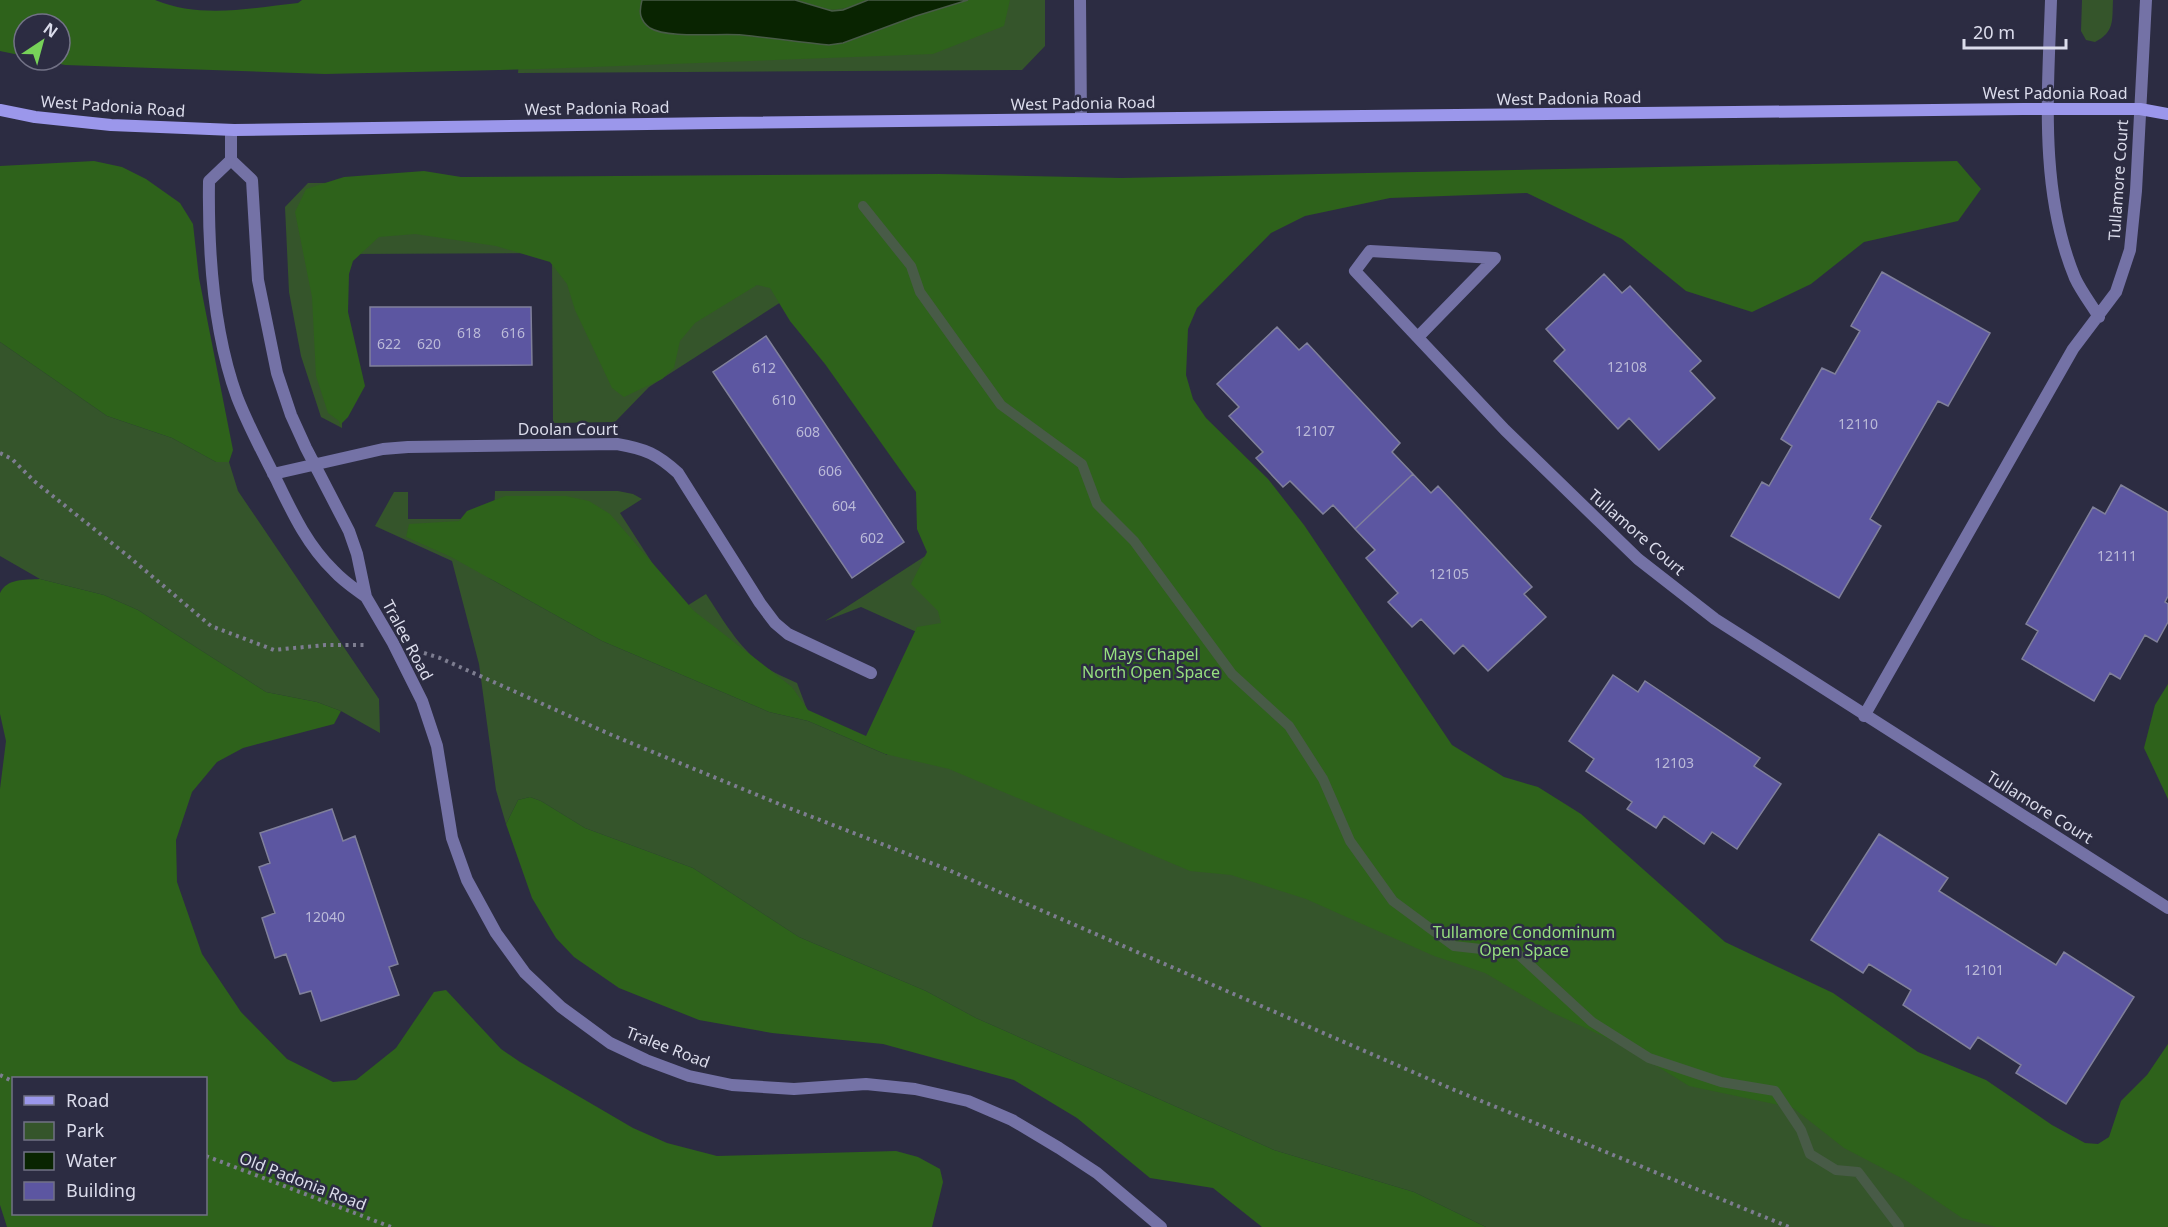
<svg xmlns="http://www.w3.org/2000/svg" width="2168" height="1227" viewBox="0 0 2168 1227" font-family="'Noto Sans',sans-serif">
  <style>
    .green { fill: #35552b }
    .forest { fill: #2e621b; fill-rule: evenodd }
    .water { fill: #092401; stroke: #485b47; stroke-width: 1.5 }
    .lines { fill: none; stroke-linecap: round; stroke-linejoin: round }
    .stream { stroke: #485b47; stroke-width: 10 }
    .building { fill: #5c56a1; stroke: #80809b; stroke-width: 1.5 }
    .path { stroke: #7d7d90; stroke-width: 4; stroke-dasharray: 3 4.5; stroke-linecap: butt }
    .minor { stroke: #7472a6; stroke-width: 12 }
    .secondary { stroke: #9b97eb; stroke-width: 12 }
    .labels { text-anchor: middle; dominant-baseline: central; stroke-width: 5; stroke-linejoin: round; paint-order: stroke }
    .number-label { font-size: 14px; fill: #bbbad8 }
    .street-label { font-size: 16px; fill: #dbdceb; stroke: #2c2c42 }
    .park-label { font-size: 16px; fill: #96df7f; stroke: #2c2c42 }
  </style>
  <rect width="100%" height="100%" fill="#2c2c42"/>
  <!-- green -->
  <path class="green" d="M 524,0 L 1045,0 L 1045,46 L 1022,70 L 518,73 Z
    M 2082,0 L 2113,0 C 2112,20 2115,32 2095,42 L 2086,40 L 2081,31 Z
    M 746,181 L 1409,713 L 2015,1227 L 1486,1227 L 1414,1192 L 1274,1150 L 976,1018 L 926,991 L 799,937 L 693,868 L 585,828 L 541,801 L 530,797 L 518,800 L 506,824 L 496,790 L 479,664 L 452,561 L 375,526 L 394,492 L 408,492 L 408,519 L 494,519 L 495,491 L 618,491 L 633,494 L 642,499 L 620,513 L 682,609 L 706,594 C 724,621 739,649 767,668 C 776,674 787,678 797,683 L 811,720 L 487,577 L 602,641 L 769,712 L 808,721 L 887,755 L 921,634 L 861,607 L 825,621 L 953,538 L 795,293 L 649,387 L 615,422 L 553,423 L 552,253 L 342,254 L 342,428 L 321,417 L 301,356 L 289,292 L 285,207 L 308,183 Z
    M 0,342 L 107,416 L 172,438 L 216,462 L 229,462 L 238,491 L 379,699 L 380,733 L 341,711 L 317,702 L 266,692 L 138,610 L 104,595 L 40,579 L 0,556 Z"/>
  <!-- forest -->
  <path class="forest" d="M 0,0 L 155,0 C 201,19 251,8 298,3 L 302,0 L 642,0 L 639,12 L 679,35 L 739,35 L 829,45 C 876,37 921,8 968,0 C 981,0 997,0 1010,0 L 1004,26 L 933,54 L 540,69 L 325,74 L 65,65 L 42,60 L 60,60 L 60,24 L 24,24 L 24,56 L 0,51 Z
    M 795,0 L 868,0 C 832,14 831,11 795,0 Z
    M 94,161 L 122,167 L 146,179 L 180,203 L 193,224 L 199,278 L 233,450 L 229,462 L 216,462 L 172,438 L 107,416 L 0,342 L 0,166 Z
    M 1957,161 L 1981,189 L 1958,221 L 1864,242 L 1811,284 L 1752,312 L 1686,291 L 1622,239 L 1527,193 L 1390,198 L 1305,216 L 1271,233 L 1197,308 L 1188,329 L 1186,375 L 1193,399 L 1206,418 L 1268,479 L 1304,525 L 1452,745 L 1504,777 L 1538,787 L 1581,814 L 1725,942 L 1833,993 L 1918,1052 L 1986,1080 L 2052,1125 L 2085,1143 L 2098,1144 L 2109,1137 L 2121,1101 L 2147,1075 L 2168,1044 L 2168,1227 L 1996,1227 L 1962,1218 L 1907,1181 L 1844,1148 L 1793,1108 L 1689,1086 L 1624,1046 L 1551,1012 L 1485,973 L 1434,956 L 1306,899 L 1231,875 L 1190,871 L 949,769 L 885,754 L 808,721 L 769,712 L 602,641 L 451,557 L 406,537 L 409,524 L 459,521 L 467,511 L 505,496 L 566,496 L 589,501 L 610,514 L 694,611 L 792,687 L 808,710 L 866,736 L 917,627 L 941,623 L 938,611 L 911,584 L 927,552 L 917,529 L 916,492 L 825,364 L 790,321 L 770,288 L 757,285 L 695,323 L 680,341 L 674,368 L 662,379 L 624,397 L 612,388 L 575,310 L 567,284 L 550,262 L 496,246 L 415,234 L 379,237 L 353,261 L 349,274 L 348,312 L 365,386 L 348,417 L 340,425 L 339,421 L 328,413 L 316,376 L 312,297 L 295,212 L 306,189 L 344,177 L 424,171 L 461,177 L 939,174 L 1121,178 Z
    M 40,579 L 104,595 L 138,610 L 266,692 L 317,702 L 341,711 L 334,724 L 243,748 L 217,762 L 192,792 L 176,840 L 177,882 L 202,954 L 241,1012 L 287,1059 L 333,1082 L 356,1080 L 396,1048 L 434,992 L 446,990 L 501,1049 L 520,1062 L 633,1128 L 667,1143 L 717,1156 L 896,1151 L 918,1157 L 940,1169 L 943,1182 L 932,1227 L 7,1227 L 0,1205 L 0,789 L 6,741 L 0,714 L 0,593 C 7,578 25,580 40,579 ZM 14,1078 L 206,1078 L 206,1214 L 14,1214 Z
    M 2168,684 L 2168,799 L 2144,748 L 2155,705 Z
    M 530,797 L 541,801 L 585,828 L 693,868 L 799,937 L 926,991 L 976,1018 L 1274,1150 L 1414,1192 L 1486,1227 L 1262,1227 L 1213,1188 L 1150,1178 L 1077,1118 L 1014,1080 L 883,1044 L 772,1033 L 699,1020 L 619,988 L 574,957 L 556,938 L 532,898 L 506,824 L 518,800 Z"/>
  <!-- water -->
  <path class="water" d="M 642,0 L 795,0 L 832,11 L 843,10 L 868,0 L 968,0 L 916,16 L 843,43 L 829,45 C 800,42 771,38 742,35 C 719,33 668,39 650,28 C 639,20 639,12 642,0 Z"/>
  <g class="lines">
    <!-- stream -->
    <path class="stream" d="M 863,206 L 911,266 L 920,292 L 1001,405 L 1082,464 L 1097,504 L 1134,541 L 1232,674 L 1289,726 L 1323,779 L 1350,841 L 1393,901 L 1454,946 L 1517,953 L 1592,1022 L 1649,1058 L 1721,1082 L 1775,1091 L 1801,1130 L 1810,1154 L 1836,1170 L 1858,1172 L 1899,1226"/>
  </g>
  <!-- building -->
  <path class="building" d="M 1882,272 L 1990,333 L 1948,406 L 1938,401 L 1870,519 L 1881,526 L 1839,598 L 1731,536 L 1762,482 L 1769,486 L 1792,446 L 1781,439 L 1822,368 L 1835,374 L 1860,331 L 1851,326 Z
    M 1604,274 L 1622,293 L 1630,286 L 1701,361 L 1690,371 L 1715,398 L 1659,450 L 1629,418 L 1618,429 L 1554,361 L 1565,350 L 1546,329 Z
    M 370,307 L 531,307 L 532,365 L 370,366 Z
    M 1277,327 L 1299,350 L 1307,343 L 1400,443 L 1392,452 L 1413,474 L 1355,529 L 1333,505 L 1323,514 L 1290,481 L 1283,487 L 1256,458 L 1263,452 L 1229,416 L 1239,407 L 1217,384 Z
    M 766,336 L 904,542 L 852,578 L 713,372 Z
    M 1413,474 L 1431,493 L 1438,486 L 1532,587 L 1524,594 L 1546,617 L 1488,671 L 1463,645 L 1454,654 L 1421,619 L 1412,627 L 1388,602 L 1398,593 L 1366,558 L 1375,550 L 1355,529 Z
    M 2121,485 L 2168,512 L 2168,596 L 2165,602 L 2168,604 L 2168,622 L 2157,642 L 2145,635 L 2120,679 L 2110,673 L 2094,701 L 2022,659 L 2038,631 L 2026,624 L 2093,507 L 2105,514 Z
    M 1613,675 L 1638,692 L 1645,681 L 1760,758 L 1754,766 L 1781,784 L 1737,849 L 1712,832 L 1704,844 L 1664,816 L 1656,828 L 1627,809 L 1632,802 L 1586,771 L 1594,759 L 1569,741 Z
    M 332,809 L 343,841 L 355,836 L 398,964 L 389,967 L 399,995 L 321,1021 L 311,991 L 300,994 L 286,954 L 275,958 L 262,918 L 275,913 L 259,867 L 270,863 L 260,833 Z
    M 1879,834 L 1948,878 L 1939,891 L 2056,965 L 2064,952 L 2134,997 L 2066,1104 L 2016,1073 L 2021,1065 L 1978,1037 L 1970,1049 L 1903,1005 L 1911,990 L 1869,964 L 1863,973 L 1811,940 Z"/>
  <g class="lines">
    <!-- path -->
    <path class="path" d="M 0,453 L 12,459 L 34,481 L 128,556 L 211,626 L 274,650 L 325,645 L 367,645
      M 424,653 L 440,658 L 614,736 L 789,808 L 944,868 L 1452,1089 L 1789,1227
      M 0,1075 L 14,1082
      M 206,1156 L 391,1227"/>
    <!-- minor -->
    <path class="minor" d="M 1080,0 L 1081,119
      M 2051,0 C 2048,92 2039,191 2075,278 C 2081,291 2091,304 2099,317
      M 231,130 L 231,160 L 209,181 C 208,250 213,331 237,397 C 248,425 262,452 276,479 C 292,512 307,545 334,571 C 343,581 355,589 366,597
      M 231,160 L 252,180 L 258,280 L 277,373 L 291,415 L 306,448 L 349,531 L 357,554 L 366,597 L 393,643 L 422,701 L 437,746 L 452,838 L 467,880 L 496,933 L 525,973 L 561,1007 L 610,1043 L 646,1060 L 689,1076 L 732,1085 L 794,1089 L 866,1084 L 915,1089 L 968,1101 L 1012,1120 L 1059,1148 L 1097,1173 L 1161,1227
      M 1418,337 L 1495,258 L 1370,251 L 1355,271 L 1505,430 L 1638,559 L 1715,619 L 2168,908
      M 273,474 L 383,449 L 408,447 L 617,444 C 646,449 657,454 678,473 L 760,603 L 775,623 L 788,634 L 871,673
      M 1864,716 L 2073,349 L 2116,292 L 2130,250 L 2136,191 L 2146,0"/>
    <!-- secondary -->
    <path class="secondary" d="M 0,110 L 35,117 L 111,125 L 234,130 L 717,123 L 2023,109 L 2140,109 L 2168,114"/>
  </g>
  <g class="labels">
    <!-- number labels -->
    <g class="number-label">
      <text x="469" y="332">618</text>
      <text x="513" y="332">616</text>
      <text x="389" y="343">622</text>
      <text x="429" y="343">620</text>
      <text x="1627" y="366">12108</text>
      <text x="764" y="367">612</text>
      <text x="784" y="399">610</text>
      <text x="1858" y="423">12110</text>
      <text x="1315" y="430">12107</text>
      <text x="808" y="431">608</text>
      <text x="830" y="470">606</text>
      <text x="844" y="505">604</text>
      <text x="872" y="537">602</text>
      <text x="2117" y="555">12111</text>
      <text x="1449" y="573">12105</text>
      <text x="1674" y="762">12103</text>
      <text x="325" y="916">12040</text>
      <text x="1984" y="969">12101</text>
    </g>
    <!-- street labels -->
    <g class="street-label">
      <text x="2055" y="93">West Padonia Road</text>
      <text transform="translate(1569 98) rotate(-1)">West Padonia Road</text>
      <text transform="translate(1083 103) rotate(-1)">West Padonia Road</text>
      <text transform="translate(113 106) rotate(4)">West Padonia Road</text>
      <text transform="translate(597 108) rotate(-1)">West Padonia Road</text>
      <text transform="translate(2118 180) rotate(-86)">Tullamore Court</text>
      <text x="568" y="429">Doolan Court</text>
      <text transform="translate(1637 532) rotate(41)">Tullamore Court</text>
      <text transform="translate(408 640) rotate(62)">Tralee Road</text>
      <text transform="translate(2040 807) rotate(32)">Tullamore Court</text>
      <text transform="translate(668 1047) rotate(21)">Tralee Road</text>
      <text transform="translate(303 1181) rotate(21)">Old Padonia Road</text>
    </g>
    <!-- park labels -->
    <g class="park-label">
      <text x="1151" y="654">Mays Chapel<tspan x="1151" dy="18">North Open Space</tspan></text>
      <text x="1524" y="932">Tullamore Condominum<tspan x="1524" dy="18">Open Space</tspan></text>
    </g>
  </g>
  <!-- legend -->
  <rect x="12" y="1077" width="195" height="138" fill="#2c2c42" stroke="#727286" stroke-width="1.5"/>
  <rect x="24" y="1096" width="30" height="9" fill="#9b97eb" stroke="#727286" stroke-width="1.5"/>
  <text x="66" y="1107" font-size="18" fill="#dbdceb">Road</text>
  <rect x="24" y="1122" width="30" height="18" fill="#35552b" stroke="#727286" stroke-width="1.5"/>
  <text x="66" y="1137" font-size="18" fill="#dbdceb">Park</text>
  <rect x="24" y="1152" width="30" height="18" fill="#092401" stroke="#727286" stroke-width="1.5"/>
  <text x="66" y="1167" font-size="18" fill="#dbdceb">Water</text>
  <rect x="24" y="1182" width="30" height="18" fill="#5c56a1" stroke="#727286" stroke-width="1.5"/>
  <text x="66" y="1197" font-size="18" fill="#dbdceb">Building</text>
  <!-- north arrow -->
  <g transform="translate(42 42) rotate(36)"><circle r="28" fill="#2c2c42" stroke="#727286" stroke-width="1.5"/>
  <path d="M0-4.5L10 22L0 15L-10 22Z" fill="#77d259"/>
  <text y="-9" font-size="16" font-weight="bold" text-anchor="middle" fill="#dbdceb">N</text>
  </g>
  <!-- scale -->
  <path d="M1964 39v9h102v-9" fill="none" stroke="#dbdceb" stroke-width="3"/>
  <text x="1973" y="39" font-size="18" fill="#dbdceb" stroke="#2c2c42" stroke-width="4.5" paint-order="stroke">20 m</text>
</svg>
